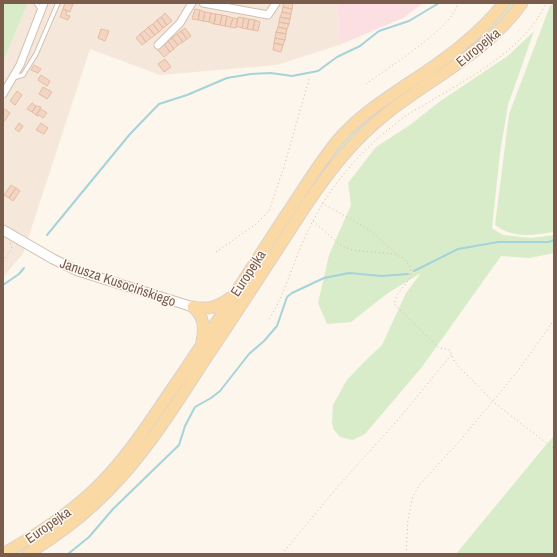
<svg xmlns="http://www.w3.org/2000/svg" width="557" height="557" viewBox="0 0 557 557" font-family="'Archivo Narrow',sans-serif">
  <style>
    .residential { fill: #f5e8da }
    .medical { fill: #fbdfe3 }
    .green { fill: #d8ecc9 }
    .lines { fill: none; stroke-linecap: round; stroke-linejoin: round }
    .stream { stroke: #a5d3da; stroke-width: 2 }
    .building { fill: #f3d5c3; stroke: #e6bba3 }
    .service-casing { stroke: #d1beb0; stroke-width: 5.5 }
    .minor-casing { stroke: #d1beb0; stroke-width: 9 }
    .tertiary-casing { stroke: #d1beb0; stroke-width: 11 }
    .primary-casing { stroke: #dad1cd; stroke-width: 13 }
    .path { stroke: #d9b8a5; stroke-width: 1; stroke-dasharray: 1 3; stroke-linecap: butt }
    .service { stroke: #fff; stroke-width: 3.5 }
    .minor { stroke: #fff; stroke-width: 7 }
    .tertiary { stroke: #fff; stroke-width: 9 }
    .primary { stroke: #fbd9a5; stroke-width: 11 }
    .labels { text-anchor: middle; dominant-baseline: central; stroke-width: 3; stroke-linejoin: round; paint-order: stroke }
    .street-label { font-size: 14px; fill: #7a5c4d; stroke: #fffaf3 }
  </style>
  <rect width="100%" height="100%" fill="#fdf6ec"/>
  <!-- residential -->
  <path class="residential" d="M 26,3 L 338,3 L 339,45 L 277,65 L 160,75 L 90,49 L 23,254 L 3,277 L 3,62 L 27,5 Z"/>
  <!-- medical -->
  <path class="medical" d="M 338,3 L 423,3 L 403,18 L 339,45 Z"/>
  <!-- green -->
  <path class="green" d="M 3,3 L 26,3 L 27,5 L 3,62 Z
    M 508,3 L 517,3 L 487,37 L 370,122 L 150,433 L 118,474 L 68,521 L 33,545 L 18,554 L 12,554 L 99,490 L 320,171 L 351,132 Z
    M 554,3 L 554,232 C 532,235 514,239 495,225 L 509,114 L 550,6 Z
    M 534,31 L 508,105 L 500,153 L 492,228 L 503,235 L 531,238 L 554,235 L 554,253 L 529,258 L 501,256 L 422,367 L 365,434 L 353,440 L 340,437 L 334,430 L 332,423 L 333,405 L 347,380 L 364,362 L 382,345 L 406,293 L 421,273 L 388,293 L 351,322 L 327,324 L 318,303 L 329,255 L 351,205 L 348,183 L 376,147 L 410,125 L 439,102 L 509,55 Z
    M 554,436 L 554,554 L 456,554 L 545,446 Z"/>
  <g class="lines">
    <!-- stream -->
    <path class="stream" d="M 47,235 L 130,134 L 159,104 L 187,95 L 227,78 L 251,74 L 271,73 L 292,76 L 318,71 L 337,57 L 360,46 L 379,31 L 409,21 L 439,3
      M 414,271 L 458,249 L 498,242 L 549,242 L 554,240
      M 3,285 L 19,274 L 24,268
      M 68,554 L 89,537 L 113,509 L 179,445 L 185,426 L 195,407 L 211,398 L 220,391 L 249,354 L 264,341 L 277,326 L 287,297 L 292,293 L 324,278 L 349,273 L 382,276 L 408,274"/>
  </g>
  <!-- building -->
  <path class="building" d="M 65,3 L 73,4 L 70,12 L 63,9 Z
    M 283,3 L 293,3 L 292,9 L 283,7 Z
    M 283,7 L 292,9 L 291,14 L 282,12 Z
    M 63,9 L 67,11 L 66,15 L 70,16 L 68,20 L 60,17 Z
    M 195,9 L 200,10 L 198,20 L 192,19 Z
    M 200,10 L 205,12 L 203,21 L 198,20 Z
    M 205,12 L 211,13 L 209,22 L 203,21 Z
    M 282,12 L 291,14 L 290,19 L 280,17 Z
    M 165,13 L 172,21 L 167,25 L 161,17 Z
    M 211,13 L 216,14 L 214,24 L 209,22 Z
    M 216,14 L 222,15 L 220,25 L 214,24 Z
    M 222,15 L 227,16 L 225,26 L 220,25 Z
    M 227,16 L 233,18 L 230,27 L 225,26 Z
    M 161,17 L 167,25 L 163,28 L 157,20 Z
    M 238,17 L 244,18 L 242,28 L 236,26 Z
    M 280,17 L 290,19 L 289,24 L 279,22 Z
    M 233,18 L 238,19 L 236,28 L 230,27 Z
    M 244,18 L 249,19 L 247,29 L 242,28 Z
    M 249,19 L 255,20 L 253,30 L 247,29 Z
    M 157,20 L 163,28 L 159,32 L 153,24 Z
    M 255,20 L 260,22 L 258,31 L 253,30 Z
    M 279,22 L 289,24 L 287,29 L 278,27 Z
    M 153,24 L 159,32 L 155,35 L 148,27 Z
    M 148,27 L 155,35 L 151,38 L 144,31 Z
    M 278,27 L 287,29 L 286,34 L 276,32 Z
    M 185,28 L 191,36 L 187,39 L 181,31 Z
    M 101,29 L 109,31 L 105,41 L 98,38 Z
    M 144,31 L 151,38 L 146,42 L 140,34 Z
    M 181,31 L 187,39 L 183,42 L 177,34 Z
    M 276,32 L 286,34 L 285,40 L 275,38 Z
    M 140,34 L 146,42 L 142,45 L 136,38 Z
    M 177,34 L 183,42 L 178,45 L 172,38 Z
    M 172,38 L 178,45 L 174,49 L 168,41 Z
    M 275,38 L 285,40 L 283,45 L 274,43 Z
    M 168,41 L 174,49 L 170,52 L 164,44 Z
    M 274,43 L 283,45 L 281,52 L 273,50 Z
    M 164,44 L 170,52 L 164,57 L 157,49 Z
    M 165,59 L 171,67 L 164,72 L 158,64 Z
    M 34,65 L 41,69 L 38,73 L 31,70 Z
    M 41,75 L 50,81 L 47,86 L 38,80 Z
    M 43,87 L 52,92 L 47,99 L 39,94 Z
    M 17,91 L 22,95 L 15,105 L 10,101 Z
    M 32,103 L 36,106 L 32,112 L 27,109 Z
    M 36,106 L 41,107 L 36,115 L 32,112 Z
    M 5,109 L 10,113 L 3,123 L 3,111 Z
    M 41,109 L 47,113 L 43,118 L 39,115 L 38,116 L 36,115 Z
    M 19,123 L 23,126 L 19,132 L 15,129 Z
    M 41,123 L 48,128 L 44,134 L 36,130 Z
    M 11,185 L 16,188 L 9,198 L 4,195 Z
    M 16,188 L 20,191 L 13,201 L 9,198 Z"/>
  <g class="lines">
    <!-- service casing -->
    <g class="service-casing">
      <path id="service" d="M 36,3 L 41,10
        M 13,78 L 23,75 L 36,54 L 58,3"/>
    </g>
    <!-- minor casing -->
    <g class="minor-casing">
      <path id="minor" d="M 203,3 L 268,15 L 276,3
        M 158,45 L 180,23 L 192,3
        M 3,94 L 20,65 L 44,3"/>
    </g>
    <!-- tertiary casing -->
    <g class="tertiary-casing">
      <path id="tertiary" d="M 3,230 L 53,259 L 78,271 L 193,307"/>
    </g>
    <!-- primary casing -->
    <g class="primary-casing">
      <path id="primary" d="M 193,307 C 208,310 218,307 230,298
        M 193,307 C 204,317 205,327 202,341
        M 3,554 C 36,535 68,515 96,488 C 125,460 147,426 170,392 C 209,335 246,276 284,218 C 302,192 318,164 338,140 C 358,116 384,100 409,83 C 444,60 478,36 504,3
        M 27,554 C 62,533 95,507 122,476 C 154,440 180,398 206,358 C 241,306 275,253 309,201 C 331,169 355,138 386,114 C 432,77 487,53 522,3"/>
    </g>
    <!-- path -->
    <path class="path" d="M 366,84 C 388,67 452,29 458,3
      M 322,203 L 368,229 L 398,255
      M 313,221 L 339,244 L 352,250 L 394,254 L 404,258 L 411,268 L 410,278 L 397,295 L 394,304 L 439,348 L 450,350 L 453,359 L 458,366 L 496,404 L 554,449
      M 216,252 L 256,224 L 269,211 L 283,170 L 310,76
      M 3,261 L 12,249 L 10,243
      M 269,319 C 284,296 291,269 302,244 C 324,192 358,151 403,118 C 411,112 421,107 429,102 C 471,77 525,49 546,3
      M 282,554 L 339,485 L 397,421 L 451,355
      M 406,554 L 408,519 L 413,496 L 420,484 L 458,443 L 517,372 L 554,320"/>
    <!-- service -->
    <use href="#service" class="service"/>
    <!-- minor -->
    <use href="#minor" class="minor"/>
    <!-- tertiary -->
    <use href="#tertiary" class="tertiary"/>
    <!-- primary -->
    <use href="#primary" class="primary"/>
  </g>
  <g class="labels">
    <!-- street labels -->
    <g class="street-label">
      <text transform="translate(478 47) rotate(-39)">Europejka</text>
      <text transform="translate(248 273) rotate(-57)">Europejka</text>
      <text transform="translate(118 282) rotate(19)">Janusza Kusocińskiego</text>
      <text transform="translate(48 525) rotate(-35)">Europejka</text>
    </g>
  </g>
  <!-- border -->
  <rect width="557" height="557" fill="none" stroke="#7a5c4d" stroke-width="8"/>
</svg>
